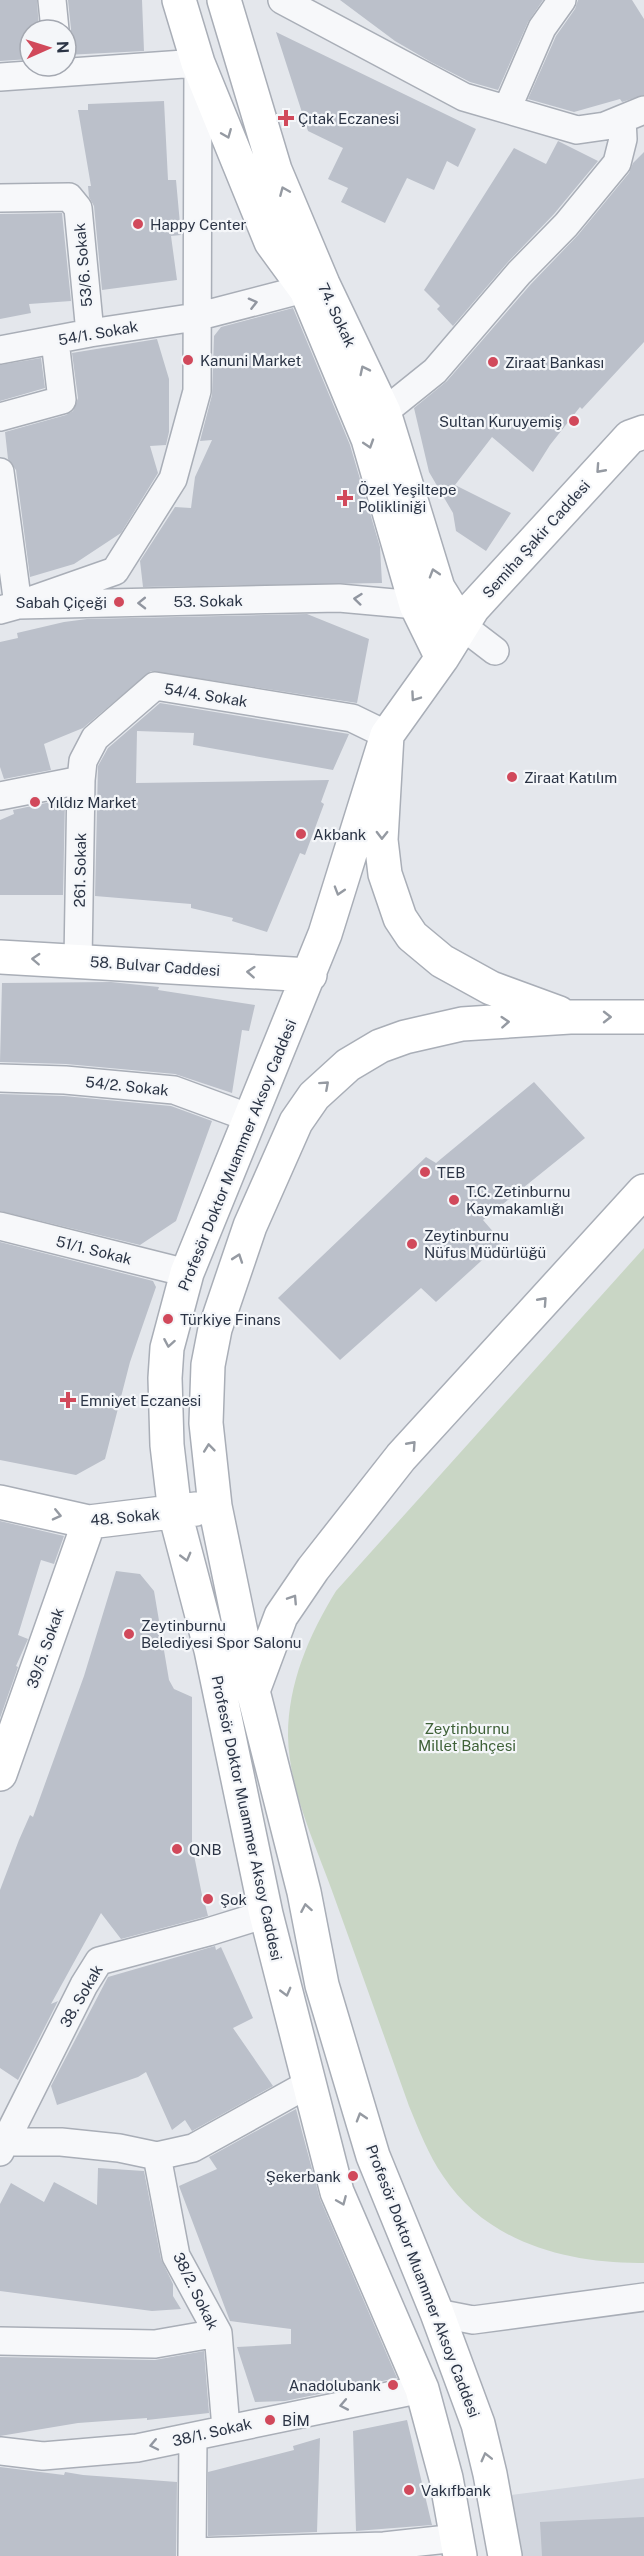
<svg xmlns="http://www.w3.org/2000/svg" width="644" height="2556" viewBox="0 0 644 2556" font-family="'Public Sans',sans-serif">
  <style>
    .built { fill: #d2d6de }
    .green { fill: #c9d6c5 }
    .building { fill: #bbc0ca }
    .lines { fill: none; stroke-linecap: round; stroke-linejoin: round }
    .street-casing { stroke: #a9aeb7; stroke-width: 30 }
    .secondary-casing { stroke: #a9aeb7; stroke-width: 36 }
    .street { stroke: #f7f8fa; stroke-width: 27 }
    .secondary { stroke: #fff; stroke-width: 33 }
    .oneway { stroke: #959aa2 }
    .oneway2 { stroke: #9196a0 }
    .poi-dot { fill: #d1495b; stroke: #f4f6f9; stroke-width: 2 }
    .labels { text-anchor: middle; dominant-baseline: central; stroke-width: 4.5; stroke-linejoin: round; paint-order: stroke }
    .poi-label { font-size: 15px; fill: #2b3445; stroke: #f4f6f9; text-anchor: start }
    .street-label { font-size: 15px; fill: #2b3445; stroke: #f4f6f9 }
    .park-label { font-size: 15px; fill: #3f6138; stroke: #f4f6f9 }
  </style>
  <rect width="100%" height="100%" fill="#e4e7ec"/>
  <!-- built -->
  <path class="built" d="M 644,2478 L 644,2556 L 515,2556 L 511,2495 Z"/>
  <!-- green -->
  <path class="green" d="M 644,1248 L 644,2263 C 568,2264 487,2243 443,2176 C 428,2154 419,2130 409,2106 C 383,2033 357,1960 331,1888 C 313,1839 289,1788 288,1736 C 288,1683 309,1635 336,1591 Z"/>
  <!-- building -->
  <path class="building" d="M 0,0 L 37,0 L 39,30 L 30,30 L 30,59 L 0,61 Z
    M 68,0 L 142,0 L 144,51 L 66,55 L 66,41 L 71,29 Z
    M 340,0 L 543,0 L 528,22 L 498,90 L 470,82 L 431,62 L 395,41 Z
    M 578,0 L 632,0 L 644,19 L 644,95 L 622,102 L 620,99 L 574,112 L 528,99 L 556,36 L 575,9 Z
    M 276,32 L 476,129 L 458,167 L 447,161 L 434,190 L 407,178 L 385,223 L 341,202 L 348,188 L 328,179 L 343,148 L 308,131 Z
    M 164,101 L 168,180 L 176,180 L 181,235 L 171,236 L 177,280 L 102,290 L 94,206 L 89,197 L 88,186 L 91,186 L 78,110 L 88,110 L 88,104 Z
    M 558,141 L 598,161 L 554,214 L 508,262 L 453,326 L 437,309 L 440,306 L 424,290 L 514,148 L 546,164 Z
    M 644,152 L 644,342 L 582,409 L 580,407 L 550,445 L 533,472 L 492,437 L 455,485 L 511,513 L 486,551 L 456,531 L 453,513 L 429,472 L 414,408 L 447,381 L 531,284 L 578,235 L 629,173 L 633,163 Z
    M 62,213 L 71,301 L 29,304 L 31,313 L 0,319 L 0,214 Z
    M 293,308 L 350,445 L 380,547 L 382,583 L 143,587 L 140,561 L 175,507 L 191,508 L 195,477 L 212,440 L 200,441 L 212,395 L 214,336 L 221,327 Z
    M 157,339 L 169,379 L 169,432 L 166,445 L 150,446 L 158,473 L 121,533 L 74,564 L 30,577 L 16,470 L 8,459 L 5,432 L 66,415 L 73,411 L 78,398 L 72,353 Z
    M 41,358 L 45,388 L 0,401 L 0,365 Z
    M 307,614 L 369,639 L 357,703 L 151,671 L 83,728 L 44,744 L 51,770 L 4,779 L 0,767 L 0,642 L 18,638 L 17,633 L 64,622 L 87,619 Z
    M 160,703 L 349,734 L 333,770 L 193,745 L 194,733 L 137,731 L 136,783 L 329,780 L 321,802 L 324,804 L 305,855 L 300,853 L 267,932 L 232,921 L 233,918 L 191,908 L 191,904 L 95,896 L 98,766 L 108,748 Z
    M 65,799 L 63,895 L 0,895 L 0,820 L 14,814 L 13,810 Z
    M 111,982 L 159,987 L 158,990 L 255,1005 L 249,1031 L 242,1030 L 232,1093 L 175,1074 L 66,1064 L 0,1062 L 2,983 Z
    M 534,1082 L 585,1138 L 483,1220 L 502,1242 L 436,1302 L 421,1288 L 340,1360 L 278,1298 L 426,1157 L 436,1163 Z
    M 0,1094 L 64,1096 L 171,1106 L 212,1121 L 176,1221 L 140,1245 L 0,1211 Z
    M 0,1242 L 153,1281 L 156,1287 L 130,1362 L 105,1459 L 76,1475 L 0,1460 Z
    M 0,1521 L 64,1536 L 54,1564 L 41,1560 L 18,1635 L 28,1639 L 16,1666 L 18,1667 L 0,1718 Z
    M 116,1571 L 140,1574 L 154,1591 L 169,1680 L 174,1689 L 192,1697 L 192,1845 L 203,1900 L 204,1900 L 208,1916 L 121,1939 L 101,1913 L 51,2004 L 58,2001 L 18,2080 L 0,2068 L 0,1890 L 19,1840 L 30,1815 L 33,1817 L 84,1676 Z
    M 215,1946 L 216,1950 L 221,1947 L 253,2018 L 233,2028 L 273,2086 L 192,2131 L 185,2120 L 172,2130 L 146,2072 L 138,2077 L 57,2105 L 51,2086 L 108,1977 Z
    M 296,2109 L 320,2199 L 397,2378 L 285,2401 L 255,2402 L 237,2347 L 291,2344 L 291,2329 L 230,2321 L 179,2186 L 217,2169 L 209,2157 Z
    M 98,2168 L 144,2171 L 161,2259 L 173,2284 L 173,2296 L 181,2309 L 152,2311 L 0,2291 L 0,2204 L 11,2183 L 44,2202 L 54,2182 L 97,2205 Z
    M 204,2351 L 209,2413 L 147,2420 L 147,2418 L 78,2423 L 0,2436 L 0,2357 L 155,2360 Z
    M 407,2420 L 432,2525 L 356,2531 L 353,2431 Z
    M 320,2438 L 317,2532 L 208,2536 L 208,2472 L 294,2450 L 293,2446 Z
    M 0,2467 L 64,2475 L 65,2472 L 83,2475 L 177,2482 L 176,2556 L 0,2556 Z
    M 644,2517 L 644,2556 L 542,2556 L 540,2522 Z"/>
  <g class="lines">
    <!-- street casing -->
    <g class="street-casing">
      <path id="street" d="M 52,0 L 55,30
        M 282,0 L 464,97 L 577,130 L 605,126 L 644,110
        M 0,77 L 198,63 L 197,391 L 173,479 L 115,571 L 18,605
        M 507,109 L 542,28 L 562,0
        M 0,198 L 69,197 L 78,208 L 90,333
        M 0,350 L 90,333 L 196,317 L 323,284
        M 384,412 L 435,371 L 519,273 L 566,225 L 617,163 L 623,139 L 622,119
        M 0,417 L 62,400 L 55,341
        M 0,472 L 18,605
        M 0,610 L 18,605 L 339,598 L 416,605
        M 461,625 L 495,651
        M 0,796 L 81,780 L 83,761 L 95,738 L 155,686 L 352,718 L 387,735
        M 78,961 L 81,780
        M 0,1078 L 65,1080 L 174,1090 L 250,1118
        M 0,1226 L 187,1273
        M 0,2142 L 61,2142 L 119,2148 L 157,2156 L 193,2148 L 310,2083
        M 0,2152 L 84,1985 L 99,1961 L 208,1932 L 266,1914
        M 157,2156 L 176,2256 L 218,2333 L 226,2428
        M 437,2313 L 473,2320 L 644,2297
        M 0,2341 L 155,2344 L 218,2333
        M 0,2451 L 43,2456 L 137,2448 L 422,2389
        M 193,2552 L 384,2546 L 457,2538
        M 192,2556 L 193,2437"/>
    </g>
    <!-- secondary casing -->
    <g class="secondary-casing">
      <path id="secondary" d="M 179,0 L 198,63 L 271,242 L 306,290 L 368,439 L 416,605 L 442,658
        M 224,0 L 275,170 L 323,284 L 384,412 L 438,588 L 461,625
        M 387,735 L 325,934 L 187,1273 L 167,1348 L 165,1378 L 167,1445 L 175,1513 L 211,1650 L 266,1914 L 337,2192 L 422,2389 L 446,2478 L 460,2556
        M 0,957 L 310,975
        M 559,1013 L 491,988 L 442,961 L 412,936 L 400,918 L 385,874 L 381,840 L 387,735 L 442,658 L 473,608 L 630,437 L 644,432
        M 0,1502 L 89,1522 L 196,1509
        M 253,1691 L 281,1616 L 313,1569 L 401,1457 L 644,1191
        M 0,1774 L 89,1522
        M 505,2556 L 490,2474 L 478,2424 L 437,2313 L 373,2156 L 322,1985 L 304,1892 L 253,1691 L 215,1506 L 206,1423 L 208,1365 L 215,1329 L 250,1226 L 296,1122 L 314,1096 L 348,1065 L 380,1046 L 405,1037 L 462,1024 L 570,1017 L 644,1017"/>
    </g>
    <!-- street -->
    <use href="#street" class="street"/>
    <!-- secondary -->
    <use href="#secondary" class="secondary"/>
  </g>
  <!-- one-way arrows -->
  <defs><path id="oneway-chevron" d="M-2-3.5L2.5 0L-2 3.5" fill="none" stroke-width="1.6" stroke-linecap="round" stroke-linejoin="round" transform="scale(1.5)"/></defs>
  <g class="oneway">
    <use href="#oneway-chevron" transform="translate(227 134) rotate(68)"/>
    <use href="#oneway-chevron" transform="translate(284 191) rotate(-113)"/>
    <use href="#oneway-chevron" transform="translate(364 370) rotate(-116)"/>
    <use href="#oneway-chevron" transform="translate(369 444) rotate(72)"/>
    <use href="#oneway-chevron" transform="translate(600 469) rotate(132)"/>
    <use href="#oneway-chevron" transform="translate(434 573) rotate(-107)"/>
    <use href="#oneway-chevron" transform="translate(415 697) rotate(125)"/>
    <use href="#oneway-chevron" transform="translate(382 835) rotate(91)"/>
    <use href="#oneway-chevron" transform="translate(339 891) rotate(107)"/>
    <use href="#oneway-chevron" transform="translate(36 959) rotate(-177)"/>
    <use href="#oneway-chevron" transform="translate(251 972) rotate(-176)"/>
    <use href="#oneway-chevron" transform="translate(607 1017)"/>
    <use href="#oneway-chevron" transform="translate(505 1022) rotate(-4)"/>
    <use href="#oneway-chevron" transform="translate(325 1085) rotate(-42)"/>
    <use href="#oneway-chevron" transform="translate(238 1258) rotate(-71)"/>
    <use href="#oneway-chevron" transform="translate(543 1301) rotate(-48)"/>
    <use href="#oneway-chevron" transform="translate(169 1343) rotate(100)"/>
    <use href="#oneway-chevron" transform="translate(412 1445) rotate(-48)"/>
    <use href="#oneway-chevron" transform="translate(209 1448) rotate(-96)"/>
    <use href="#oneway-chevron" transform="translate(57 1515) rotate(13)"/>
    <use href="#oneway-chevron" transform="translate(186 1557) rotate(75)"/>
    <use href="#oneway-chevron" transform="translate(293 1599) rotate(-57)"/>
    <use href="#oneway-chevron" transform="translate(306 1908) rotate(-100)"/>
    <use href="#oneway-chevron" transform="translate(286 1992) rotate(75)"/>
    <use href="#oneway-chevron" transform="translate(361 2117) rotate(-107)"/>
    <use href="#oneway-chevron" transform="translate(342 2201) rotate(67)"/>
    <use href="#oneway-chevron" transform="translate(486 2457) rotate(-104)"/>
  </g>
  <g class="oneway2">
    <use href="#oneway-chevron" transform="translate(253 303) rotate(-14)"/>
    <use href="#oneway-chevron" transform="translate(358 599) rotate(-174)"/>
    <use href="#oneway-chevron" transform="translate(142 603) rotate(179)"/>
    <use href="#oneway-chevron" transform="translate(344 2405) rotate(169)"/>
    <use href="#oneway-chevron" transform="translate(154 2445) rotate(168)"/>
  </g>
  <!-- markers -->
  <g class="poi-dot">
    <path d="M283 109h6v6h6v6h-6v6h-6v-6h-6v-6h6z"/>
    <circle cx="138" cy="224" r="6"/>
    <circle cx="188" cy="360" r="6"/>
    <circle cx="493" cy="362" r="6"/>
    <circle cx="574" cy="421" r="6"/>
    <path d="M342 489h6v6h6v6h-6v6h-6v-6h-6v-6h6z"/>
    <circle cx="119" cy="602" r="6"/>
    <circle cx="512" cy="777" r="6"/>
    <circle cx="35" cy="802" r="6"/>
    <circle cx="301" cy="834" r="6"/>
    <circle cx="425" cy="1172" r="6"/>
    <circle cx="454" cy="1200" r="6"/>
    <circle cx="412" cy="1244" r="6"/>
    <circle cx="168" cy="1319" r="6"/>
    <path d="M65 1391h6v6h6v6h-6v6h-6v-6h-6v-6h6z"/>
    <circle cx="129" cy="1634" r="6"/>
    <circle cx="177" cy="1849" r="6"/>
    <circle cx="208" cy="1899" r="6"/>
    <circle cx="353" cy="2176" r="6"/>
    <circle cx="393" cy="2385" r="6"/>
    <circle cx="270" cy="2420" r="6"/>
    <circle cx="409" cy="2490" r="6"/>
  </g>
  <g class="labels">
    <!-- poi labels -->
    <g class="poi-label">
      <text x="298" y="118">Çıtak Eczanesi</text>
      <text x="150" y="224">Happy Center</text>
      <text x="200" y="360">Kanuni Market</text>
      <text x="505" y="362">Ziraat Bankası</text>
      <text x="562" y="421" text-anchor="end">Sultan Kuruyemiş</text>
      <text x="358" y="489">Özel Yeşiltepe<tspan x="358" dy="17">Polikliniği</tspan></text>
      <text x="107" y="602" text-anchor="end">Sabah Çiçeği</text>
      <text x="524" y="777">Ziraat Katılım</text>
      <text x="47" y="802">Yıldız Market</text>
      <text x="313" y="834">Akbank</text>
      <text x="437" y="1172">TEB</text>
      <text x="466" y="1191">T.C. Zetinburnu<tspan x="466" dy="17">Kaymakamlığı</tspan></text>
      <text x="424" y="1235">Zeytinburnu<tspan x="424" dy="17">Nüfus Müdürlüğü</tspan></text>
      <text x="180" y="1319">Türkiye Finans</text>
      <text x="80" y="1400">Emniyet Eczanesi</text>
      <text x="141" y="1625">Zeytinburnu<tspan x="141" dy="17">Belediyesi Spor Salonu</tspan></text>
      <text x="189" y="1849">QNB</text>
      <text x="220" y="1899">Şok</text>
      <text x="341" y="2176" text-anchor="end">Şekerbank</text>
      <text x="381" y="2385" text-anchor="end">Anadolubank</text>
      <text x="282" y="2420">BİM</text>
      <text x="421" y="2490">Vakıfbank</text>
    </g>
    <!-- street labels -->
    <g class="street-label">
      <text transform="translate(83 265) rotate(-95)">53/6. Sokak</text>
      <text transform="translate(337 315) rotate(65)">74. Sokak</text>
      <text transform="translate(98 333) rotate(-10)">54/1. Sokak</text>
      <text transform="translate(536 539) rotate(-48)">Semiha Şakir Caddesi</text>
      <text transform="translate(208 601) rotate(-1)">53. Sokak</text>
      <text transform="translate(206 695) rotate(9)">54/4. Sokak</text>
      <text transform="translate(80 870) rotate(-89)">261. Sokak</text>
      <text transform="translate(155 966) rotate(4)">58. Bulvar Caddesi</text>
      <text transform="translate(127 1086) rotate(6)">54/2. Sokak</text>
      <text transform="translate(237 1155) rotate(-68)">Profesör Doktor Muammer Aksoy Caddesi</text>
      <text transform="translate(94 1250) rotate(14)">51/1. Sokak</text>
      <text transform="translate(125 1517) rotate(-5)">48. Sokak</text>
      <text transform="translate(45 1648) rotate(-71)">39/5. Sokak</text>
      <text transform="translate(247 1818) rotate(78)">Profesör Doktor Muammer Aksoy Caddesi</text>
      <text transform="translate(81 1996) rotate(-60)">38. Sokak</text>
      <text transform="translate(423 2281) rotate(69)">Profesör Doktor Muammer Aksoy Caddesi</text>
      <text transform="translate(196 2291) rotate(64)">38/2. Sokak</text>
      <text transform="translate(212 2432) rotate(-13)">38/1. Sokak</text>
    </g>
    <!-- park labels -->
    <g class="park-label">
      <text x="467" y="1728">Zeytinburnu<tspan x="467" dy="17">Millet Bahçesi</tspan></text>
    </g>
  </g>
  <!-- north arrow -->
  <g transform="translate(48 48) rotate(87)"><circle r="28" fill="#f4f6f9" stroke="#a4a8b1" stroke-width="1.5"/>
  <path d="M0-4.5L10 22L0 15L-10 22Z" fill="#d1495b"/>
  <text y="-9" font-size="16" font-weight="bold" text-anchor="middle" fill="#2b3445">N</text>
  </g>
</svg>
